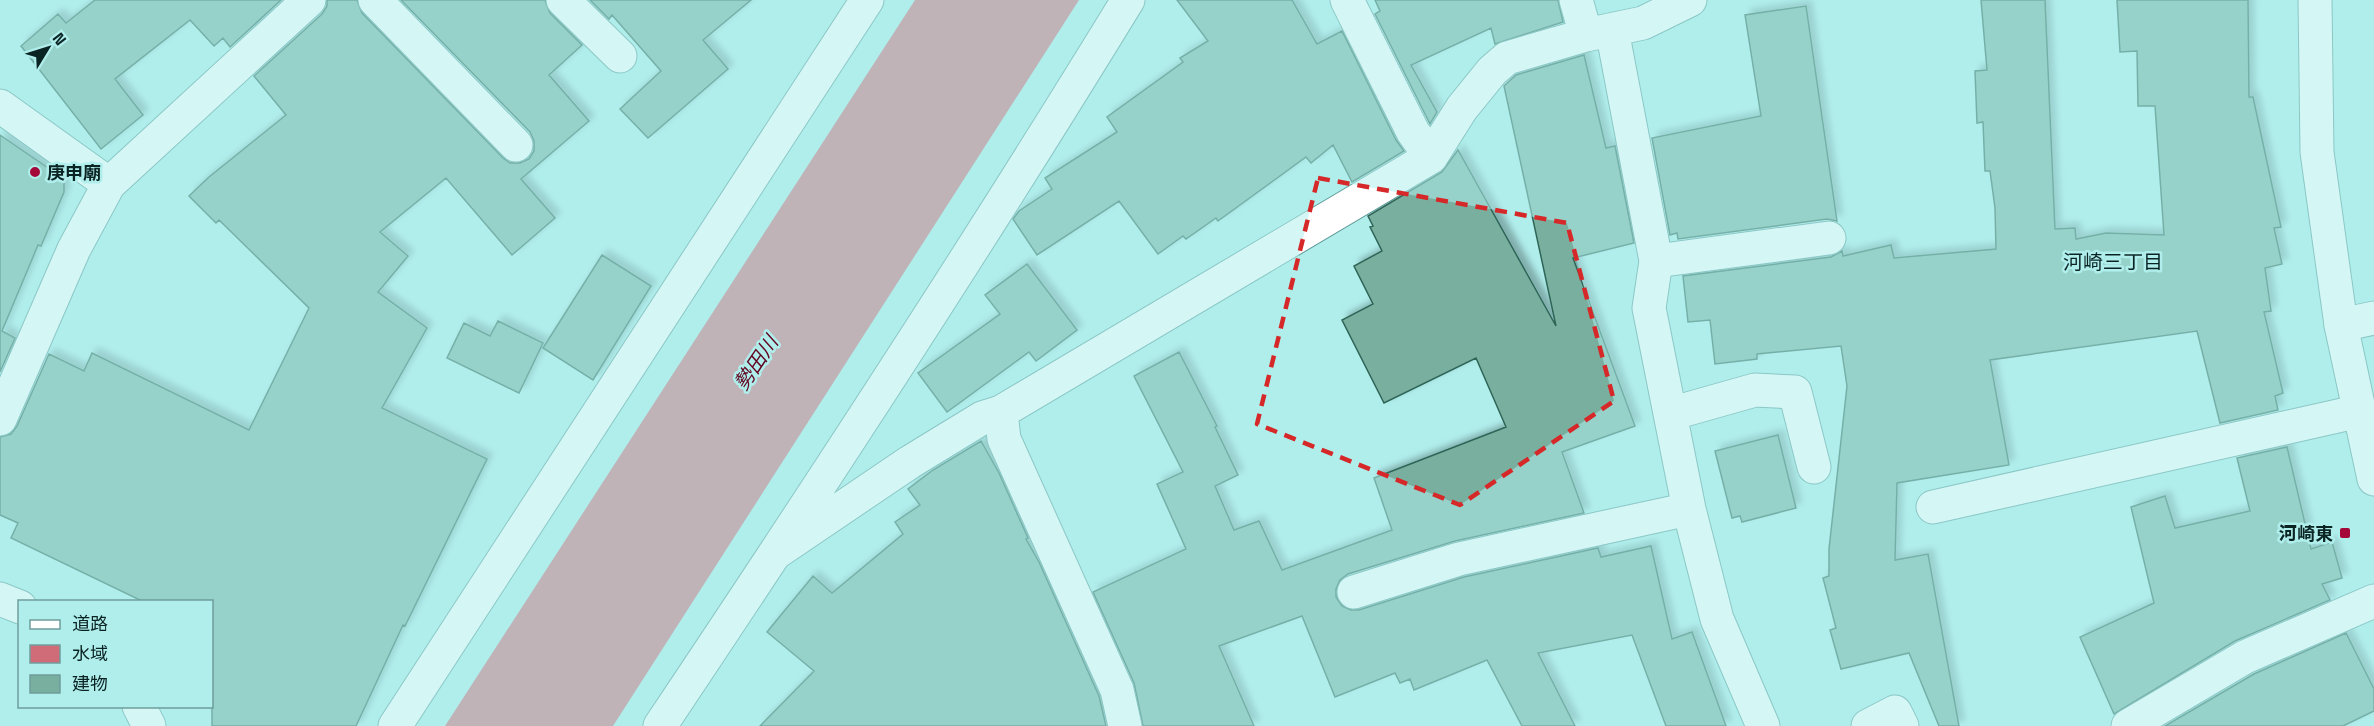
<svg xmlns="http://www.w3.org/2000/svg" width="2374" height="726" viewBox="0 0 2374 726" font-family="'Space Grotesk','Noto Sans JP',sans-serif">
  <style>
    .water { fill: #d06c78 }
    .building { fill: #79af9f; stroke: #2f6557; stroke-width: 1.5; filter: url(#shadow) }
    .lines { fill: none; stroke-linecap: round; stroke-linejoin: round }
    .street-casing { stroke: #5c9897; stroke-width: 35 }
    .secondary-casing { stroke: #5c9897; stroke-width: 35 }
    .street { stroke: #fff; stroke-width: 33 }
    .secondary { stroke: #fff; stroke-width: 33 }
    .marked { fill: none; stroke: #d62828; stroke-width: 4.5; stroke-dasharray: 12 8; stroke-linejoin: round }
    .poi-dot { fill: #a50939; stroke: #b0eeec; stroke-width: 2 }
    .labels { text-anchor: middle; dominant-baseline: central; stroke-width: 5; stroke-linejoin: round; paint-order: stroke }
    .poi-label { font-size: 18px; font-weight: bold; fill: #0a2323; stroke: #b0eeec; text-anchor: start }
    .neighbourhood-label { font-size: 20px; fill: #0a2323; stroke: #b0eeec }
    .water-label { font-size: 20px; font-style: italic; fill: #63041f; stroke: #b0eeec }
  </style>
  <defs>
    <filter id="shadow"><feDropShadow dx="5.5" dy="-5.5" stdDeviation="3" flood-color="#0004"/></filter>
  </defs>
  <rect width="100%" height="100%" fill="#b0eeec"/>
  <!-- water -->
  <path class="water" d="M 915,0 L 1079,0 L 613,726 L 445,726 Z"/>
  <!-- building -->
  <path class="building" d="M 95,0 L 281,0 L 230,47 L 223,38 L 214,46 L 190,20 L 115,79 L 143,115 L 101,149 L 21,46 L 58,14 L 66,23 Z
    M 327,0 L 357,0 L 362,13 L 503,158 L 510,163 L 520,163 L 529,159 L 534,151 L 534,141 L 530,132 L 401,0 L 545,0 L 550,13 L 582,45 L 549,75 L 589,121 L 521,179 L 555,218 L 512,255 L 446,178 L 380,232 L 408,256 L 378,292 L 427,328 L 382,408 L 487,459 L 405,626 L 403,625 L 356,726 L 212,726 L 212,602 L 144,602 L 11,538 L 18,523 L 0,515 L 0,437 L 11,434 L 17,426 L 49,354 L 84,371 L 92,353 L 249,430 L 309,308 L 219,220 L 216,223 L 189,196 L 209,177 L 286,115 L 254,76 L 322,14 L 327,6 Z
    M 590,0 L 751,0 L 703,40 L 728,69 L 648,138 L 620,109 L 661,71 L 612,15 L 609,19 Z
    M 1177,0 L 1292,0 L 1317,44 L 1342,31 L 1396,140 L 1404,151 L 1352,182 L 1333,145 L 1311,163 L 1306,157 L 1218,221 L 1216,218 L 1186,239 L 1183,236 L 1158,254 L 1119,201 L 1037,255 L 1013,219 L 1019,211 L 1052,189 L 1045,178 L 1117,132 L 1107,117 L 1183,62 L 1180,58 L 1208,41 Z
    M 1375,0 L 1558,0 L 1563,22 L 1495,44 L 1491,28 L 1411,65 L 1437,112 L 1430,124 L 1375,14 L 1380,11 Z
    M 1981,0 L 2045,0 L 2055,229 L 2075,228 L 2076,239 L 2106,233 L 2164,235 L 2155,106 L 2138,106 L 2137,51 L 2120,52 L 2117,0 L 2248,0 L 2249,97 L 2253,97 L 2281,227 L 2274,228 L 2282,264 L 2265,268 L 2271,311 L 2264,312 L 2283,393 L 2275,396 L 2278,410 L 2220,423 L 2197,331 L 1990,360 L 2009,465 L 1897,483 L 1895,560 L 1928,554 L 1959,726 L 1939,726 L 1909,653 L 1841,669 L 1830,630 L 1836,628 L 1823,578 L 1829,576 L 1829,549 L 1847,386 L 1841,346 L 1757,354 L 1757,359 L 1715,364 L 1710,320 L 1688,322 L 1683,276 L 1831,257 L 1842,251 L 1843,256 L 1891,245 L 1894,258 L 1996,249 L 1995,208 L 1990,171 L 1985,171 L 1983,122 L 1977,123 L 1975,71 L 1987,70 Z
    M 1806,6 L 1837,221 L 1827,219 L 1678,239 L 1677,233 L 1670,235 L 1652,138 L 1761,116 L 1745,15 Z
    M 1584,55 L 1606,148 L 1615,146 L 1634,243 L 1573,258 L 1635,426 L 1562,452 L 1584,513 L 1455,541 L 1348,574 L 1340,580 L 1336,589 L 1336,597 L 1342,606 L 1351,610 L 1359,610 L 1464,577 L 1598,548 L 1601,557 L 1651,546 L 1672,639 L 1692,632 L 1726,726 L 1666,726 L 1632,635 L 1538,653 L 1575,726 L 1522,726 L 1487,660 L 1414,690 L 1410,679 L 1400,683 L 1395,673 L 1335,697 L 1302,616 L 1219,646 L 1254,726 L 1143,726 L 1134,683 L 1093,592 L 1186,549 L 1157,484 L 1183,472 L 1134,376 L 1179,352 L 1217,426 L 1215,427 L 1238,475 L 1215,486 L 1234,530 L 1259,521 L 1282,570 L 1392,530 L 1374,478 L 1506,427 L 1476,358 L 1384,403 L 1342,320 L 1373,304 L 1354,266 L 1382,251 L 1370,227 L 1373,226 L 1368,216 L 1442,172 L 1458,150 L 1556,326 L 1504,86 L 1516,75 Z
    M 0,135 L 64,179 L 64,192 L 41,246 L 38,245 L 2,331 L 15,338 L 0,372 Z
    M 602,255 L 651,286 L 593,380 L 543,348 Z
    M 1027,264 L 1077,330 L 1036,361 L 1029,352 L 947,412 L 918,373 L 1000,314 L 985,295 Z
    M 498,321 L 543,343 L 519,393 L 447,358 L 464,323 L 490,336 Z
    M 1778,435 L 1796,508 L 1742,522 L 1740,516 L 1732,518 L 1715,451 Z
    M 981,441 L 999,473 L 1028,538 L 1026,539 L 1039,562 L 1099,696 L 1106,726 L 760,726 L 814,671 L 767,632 L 813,576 L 832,593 L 903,534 L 895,522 L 920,505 L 908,489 L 933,470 Z
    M 2287,447 L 2311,549 L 2332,542 L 2342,578 L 2322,584 L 2330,600 L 2235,641 L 2114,714 L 2080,637 L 2154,603 L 2131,507 L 2165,496 L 2175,528 L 2250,511 L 2237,458 Z
    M 2346,633 L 2374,689 L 2374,711 L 2343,726 L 2165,726 L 2254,674 Z"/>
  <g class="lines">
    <!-- street casing -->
    <g class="street-casing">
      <path id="street" d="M 375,0 L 516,145
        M 563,0 L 620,56
        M 1347,0 L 1413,132 L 1431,157
        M 1576,0 L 1586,35
        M 1612,30 L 1656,261 L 1649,308 L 1689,509 L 1717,619 L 1763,726
        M 0,106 L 109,184
        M 1656,261 L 1829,238
        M 2341,325 L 2374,318
        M 1001,412 L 1004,439 L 1117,690 L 1125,726
        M 1670,414 L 1755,390 L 1795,392 L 1814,467
        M 0,419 L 74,249 L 109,184 L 309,0
        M 1933,507 L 2360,411
        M 777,552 L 910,462 L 982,418 L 1001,412 L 1431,157 L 1462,108 L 1492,71 L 1507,58 L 1586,35 L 1643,23 L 1690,0
        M 1354,592 L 1459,559 L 1689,509
        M 0,599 L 20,607
        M 139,706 L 149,726
        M 395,726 L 867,0
        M 660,726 C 820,487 978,245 1128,0
        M 1868,726 L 1895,712 L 1902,726
        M 2128,726 L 2245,657 L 2374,601"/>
    </g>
    <!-- secondary casing -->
    <g class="secondary-casing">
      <path id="secondary" d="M 2315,0 L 2317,152 L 2341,325 L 2374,479"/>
    </g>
    <!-- street -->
    <use href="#street" class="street"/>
    <!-- secondary -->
    <use href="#secondary" class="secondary"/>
  </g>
  <!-- marked area -->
  <path d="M0 0H2374V726H0ZM 1318,178 L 1567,223 L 1614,401 L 1460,505 L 1257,424 Z" fill="#b0eeec" fill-opacity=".55" fill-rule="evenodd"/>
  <path class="marked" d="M 1318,178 L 1567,223 L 1614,401 L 1460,505 L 1257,424 Z"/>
  <!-- markers -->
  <g class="poi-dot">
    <circle cx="35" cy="172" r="6"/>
    <rect x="2339" y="527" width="12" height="12" rx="3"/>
  </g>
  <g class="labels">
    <!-- poi labels -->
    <g class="poi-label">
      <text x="47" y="172">庚申廟</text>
      <text x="2333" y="533" text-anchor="end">河崎東</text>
    </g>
    <!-- neighbourhood labels -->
    <g class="neighbourhood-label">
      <text x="2113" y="262">河崎三丁目</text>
    </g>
    <!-- water labels -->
    <g class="water-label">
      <text transform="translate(756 363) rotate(-56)">勢田川</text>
    </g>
  </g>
  <!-- legend -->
  <rect x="18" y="600" width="195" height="108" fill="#b0eeec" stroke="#6e9d9c" stroke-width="1.5"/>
  <rect x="30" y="620" width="30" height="9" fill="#ffffff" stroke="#6e9d9c" stroke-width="1.5"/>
  <text x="72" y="630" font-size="18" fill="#0a2323">道路</text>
  <rect x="30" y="645" width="30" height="18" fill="#d06c78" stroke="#6e9d9c" stroke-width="1.5"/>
  <text x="72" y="660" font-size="18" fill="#0a2323">水域</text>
  <rect x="30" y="675" width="30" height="18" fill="#79af9f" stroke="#6e9d9c" stroke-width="1.5"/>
  <text x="72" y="690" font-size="18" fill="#0a2323">建物</text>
  <!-- north arrow -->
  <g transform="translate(48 48) rotate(52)" stroke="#b0eeec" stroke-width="4.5" paint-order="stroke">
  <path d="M0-4.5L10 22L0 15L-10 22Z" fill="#0a2323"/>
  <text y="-9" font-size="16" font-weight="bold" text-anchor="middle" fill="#0a2323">N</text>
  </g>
</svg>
